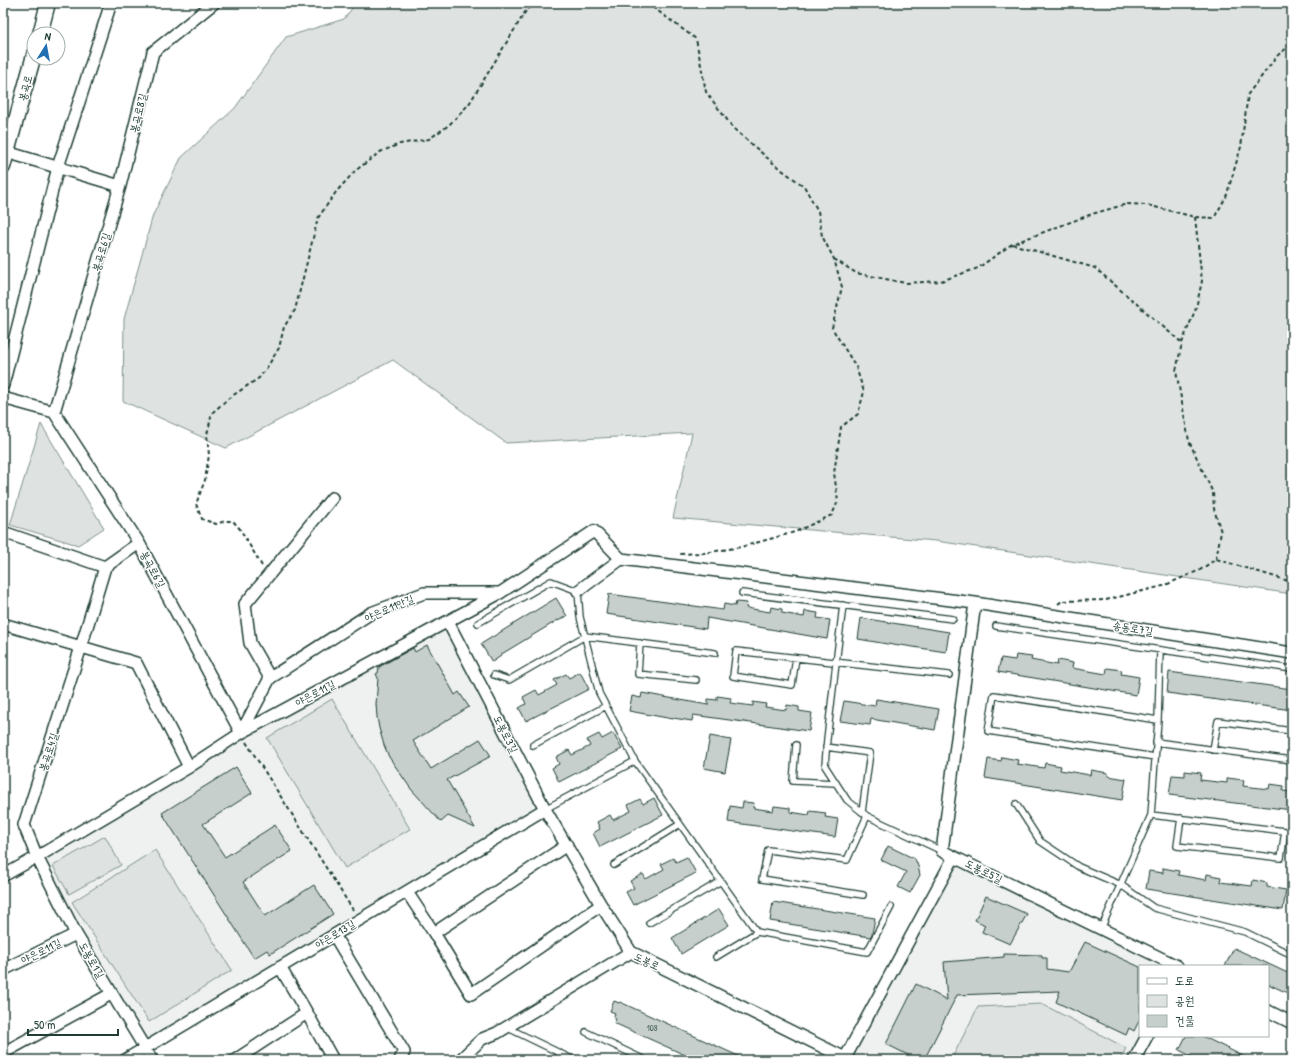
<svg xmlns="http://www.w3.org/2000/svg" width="1295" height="1063" viewBox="0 0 1295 1063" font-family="'Patrick Hand','Poor Story',sans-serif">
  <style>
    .built { fill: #eef1f0 }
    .green { fill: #dee3e2; stroke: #7e908b }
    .building { fill: #c7cfcc; stroke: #1f3d34 }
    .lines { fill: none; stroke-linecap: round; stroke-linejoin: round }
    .service-casing { stroke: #1f3d34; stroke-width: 8 }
    .minor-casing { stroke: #1f3d34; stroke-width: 14 }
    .tertiary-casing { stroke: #1f3d34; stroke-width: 17 }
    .path { stroke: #1f3d34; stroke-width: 2; stroke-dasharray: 4 3; stroke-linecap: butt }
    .service { stroke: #fff; stroke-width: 5.5 }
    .minor { stroke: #fff; stroke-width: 11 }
    .tertiary { stroke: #fff; stroke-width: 14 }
    .labels { text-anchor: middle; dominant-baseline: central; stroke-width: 3; stroke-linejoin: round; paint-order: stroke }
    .number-label { font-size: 9px; fill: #49625a }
    .street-label { font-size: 11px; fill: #1f3d34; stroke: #fff }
  </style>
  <rect width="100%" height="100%" fill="#fff"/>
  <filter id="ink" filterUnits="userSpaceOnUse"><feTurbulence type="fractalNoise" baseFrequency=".025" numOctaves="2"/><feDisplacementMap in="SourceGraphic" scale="8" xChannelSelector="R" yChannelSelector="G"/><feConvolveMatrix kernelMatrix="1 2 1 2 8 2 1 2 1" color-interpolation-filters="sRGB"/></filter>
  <g filter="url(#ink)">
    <!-- built -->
    <path class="built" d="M 448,622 L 545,809 L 144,1049 L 37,857 L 189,767 Z
      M 954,857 L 1177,966 L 1140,966 L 1140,1036 L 1147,1036 L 1134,1060 L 850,1060 Z"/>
    <!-- green -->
    <path class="green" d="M 356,3 L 1292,3 L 1292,594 L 936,541 L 673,518 L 692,433 L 506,443 L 393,360 L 226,448 L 123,401 L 124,319 L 153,215 L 181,158 L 235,108 L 286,37 L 344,19 Z
      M 41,424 L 104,528 L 78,545 L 10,525 Z
      M 332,699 L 410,829 L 345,868 L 267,738 Z
      M 105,836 L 121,865 L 69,894 L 53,866 Z
      M 155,850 L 232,970 L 149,1022 L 72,902 Z
      M 1042,1004 L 1126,1048 L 1120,1060 L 951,1060 L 978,1007 Z"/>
    <!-- building -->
    <path class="building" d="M 609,594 L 723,610 L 724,604 L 735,606 L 736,602 L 747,603 L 746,608 L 770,612 L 771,607 L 782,609 L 782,613 L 804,617 L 805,611 L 818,613 L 817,618 L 830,620 L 827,639 L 707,618 L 706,629 L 606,614 Z
      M 556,598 L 567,616 L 558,621 L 558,620 L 500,655 L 501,656 L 492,662 L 481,644 Z
      M 861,618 L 949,632 L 946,652 L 900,645 L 899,646 L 858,639 Z
      M 427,645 L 455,695 L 459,692 L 469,707 L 413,741 L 431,769 L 480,739 L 491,756 L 447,780 L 475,828 L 448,816 L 441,822 L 411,789 L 389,757 L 384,745 L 379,728 L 377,717 L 376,704 L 378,678 L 376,674 L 378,673 L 379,667 L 413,648 L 415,652 Z
      M 1016,655 L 1032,657 L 1031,660 L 1057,665 L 1058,660 L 1073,663 L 1072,668 L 1106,674 L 1107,668 L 1122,670 L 1121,674 L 1139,677 L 1136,695 L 998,672 L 1001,658 L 1015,660 Z
      M 580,672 L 589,689 L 526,721 L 519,708 L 526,704 L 523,697 L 536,690 L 539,695 L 557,685 L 554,680 L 566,674 L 569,678 Z
      M 1169,672 L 1292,689 L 1292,710 L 1167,693 Z
      M 642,693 L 708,705 L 708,699 L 717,700 L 717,696 L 731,698 L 730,703 L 753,706 L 753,702 L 766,704 L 765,707 L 786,710 L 787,705 L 799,707 L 799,711 L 812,713 L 809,731 L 693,715 L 692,721 L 673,718 L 673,719 L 629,711 L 632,696 L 641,698 Z
      M 876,699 L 939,709 L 935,730 L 871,719 L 870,725 L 840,721 L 844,701 L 875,706 Z
      M 613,733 L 622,749 L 559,782 L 552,768 L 559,764 L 556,757 L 569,750 L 572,755 L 590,746 L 587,740 L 599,734 L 602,739 Z
      M 710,736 L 731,740 L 725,772 L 704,768 Z
      M 1002,757 L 1018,760 L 1017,764 L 1044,768 L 1045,763 L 1061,766 L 1060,770 L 1090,775 L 1091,770 L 1108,773 L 1108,776 L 1126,779 L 1122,800 L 985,778 L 988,759 L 1001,761 Z
      M 236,767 L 252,793 L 203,824 L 225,857 L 275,825 L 292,851 L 243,882 L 265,916 L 314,885 L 333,914 L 270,954 L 267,950 L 254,958 L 162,813 Z
      M 1185,771 L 1201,773 L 1200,780 L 1227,783 L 1227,778 L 1244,780 L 1243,786 L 1269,789 L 1270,784 L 1284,786 L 1283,791 L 1292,792 L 1292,810 L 1169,795 L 1172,775 L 1185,776 Z
      M 654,798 L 663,815 L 600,847 L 593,833 L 600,829 L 597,822 L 610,815 L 613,820 L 631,811 L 628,805 L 640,799 L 643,804 Z
      M 743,802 L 754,803 L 753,808 L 773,811 L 774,806 L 790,808 L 790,812 L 809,815 L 810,811 L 826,813 L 825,817 L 838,819 L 835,837 L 728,822 L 730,806 L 742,808 Z
      M 888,846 L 915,859 L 918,866 L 920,875 L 910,893 L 898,887 L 906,872 L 881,860 Z
      M 687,857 L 696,873 L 633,905 L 626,892 L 634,888 L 630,881 L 643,874 L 646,879 L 664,869 L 661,864 L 673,858 L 676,862 Z
      M 1163,868 L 1179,871 L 1178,875 L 1206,880 L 1207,874 L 1221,877 L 1220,882 L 1252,886 L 1253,880 L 1267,883 L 1267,887 L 1286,890 L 1283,910 L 1146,889 L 1149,871 L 1163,873 Z
      M 986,896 L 1027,914 L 1010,944 L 982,932 L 985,925 L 975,920 Z
      M 773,902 L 875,918 L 872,934 L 870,937 L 770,921 Z
      M 719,909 L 729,925 L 681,954 L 672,938 Z
      M 1085,942 L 1140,967 L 1140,1019 L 1134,1031 L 1129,1028 L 1126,1035 L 1056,1002 L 1060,991 L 957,995 L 924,1060 L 918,1060 L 886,1044 L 916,984 L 947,1000 L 944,962 L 1004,957 L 1004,954 L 1042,955 L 1042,958 L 1047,958 L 1047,969 L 1069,972 Z
      M 1234,948 L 1292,975 L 1292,995 L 1268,984 L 1268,966 L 1225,966 Z
      M 614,1001 L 619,1003 L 620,1002 L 747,1060 L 696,1060 L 614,1023 L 616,1019 L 613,1018 L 615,1013 L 610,1011 Z
      M 1186,1036 L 1202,1036 L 1251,1060 L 1199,1060 L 1179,1050 Z"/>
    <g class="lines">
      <!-- service casing -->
      <g class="service-casing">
        <path id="service" d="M 742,593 L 953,619
          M 843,605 L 827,739 L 825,766 L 847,800 L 867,816 L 942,851
          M 478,623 L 551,581 L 578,591 L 580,617 L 599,693 L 635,761 L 757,932 L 867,952 L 891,907
          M 996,626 L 1292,669
          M 640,643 L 638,674 L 696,680
          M 796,658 L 792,685 L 733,676 L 736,651 L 949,675
          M 494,675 L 509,680 L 585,636 L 715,653
          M 1156,742 L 1292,760
          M 533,745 L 606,706
          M 796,745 L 793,781 L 836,783
          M 826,747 L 870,753 L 862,812
          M 1213,750 L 1218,721 L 1292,731
          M 1155,757 L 988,731 L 994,695 L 1158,720
          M 1016,804 L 1040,841 L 1079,867 L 1121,885 L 1154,908 L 1245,932 L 1292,955
          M 545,809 L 635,761
          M 1151,815 L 1285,831 L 1281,858 L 1177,846 L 1181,818
          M 614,865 L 680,824
          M 863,895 L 762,879 L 768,850 L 847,860 L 867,816
          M 649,923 L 721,881
          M 1101,929 L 1151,815 L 1158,720 L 1160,650
          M 716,957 L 757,932
          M 506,1027 L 574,1060
          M 586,1032 L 645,1060
          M 1289,1060 L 1292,1054"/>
      </g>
      <!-- minor casing -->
      <g class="minor-casing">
        <path id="minor" d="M 3,151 L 120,186
          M 3,385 L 58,167 L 111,3
          M 3,398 L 54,412 L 139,543 L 241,733
          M 54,412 L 120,186 L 153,52 L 214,3
          M 3,532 L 105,567
          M 139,543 L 105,567 L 81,647 L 24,825 L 37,857 L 76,934 L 152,1060
          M 578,591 L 621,559 L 975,603 L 1292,653
          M 448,622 L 545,809 L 601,905 L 631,952
          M 3,624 L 136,663 L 189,767
          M 270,678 L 250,643 L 245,604 L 332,498
          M 241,733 L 270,678 L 371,613 L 424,593 L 498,593
          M 954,857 L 942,851 L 975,603
          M 3,876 L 37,857 L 189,767 L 241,733 L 500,593 L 594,531 L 621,559
          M 407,892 L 434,933 L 471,994 L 601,905
          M 434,933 L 567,845
          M 334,935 L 404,1052 L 400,1060
          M 280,967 L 307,1013 L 332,1058 L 331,1060
          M 3,970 L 76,934
          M 1268,1011 L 1292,1023
          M 3,1053 L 111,994
          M 125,1060 L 545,809
          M 235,1060 L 307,1013
          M 461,1060 L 463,1057 L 482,1039 L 497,1033 L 631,952 L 849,1060
          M 844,1060 L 954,857 L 1177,966
          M 1134,1060 L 1147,1036"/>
      </g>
      <!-- tertiary casing -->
      <g class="tertiary-casing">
        <path id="tertiary" d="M 40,34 L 48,3
          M 3,167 L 34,55"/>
      </g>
      <!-- path -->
      <path class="path" d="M 647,3 L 696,39 L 706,92 L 734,129 L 779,168 L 804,186 L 818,211 L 822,236 L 834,259 L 842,287 L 832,328 L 856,367 L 864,392 L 858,414 L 841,427 L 834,473 L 838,501 L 832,515 L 795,532 L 741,547 L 704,553 L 678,554
        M 1195,217 L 1202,281 L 1196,308 L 1182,343 L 1176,371 L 1189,441 L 1213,493 L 1214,509 L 1221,532 L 1216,559
        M 1012,244 L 1095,268 L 1182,343
        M 834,259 L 856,273 L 905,283 L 941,281 L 978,268 L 1012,244 L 1092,214 L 1127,204 L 1147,205 L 1195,217 L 1214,218 L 1226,197 L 1241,147 L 1248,94 L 1278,55 L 1292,44
        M 262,566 L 240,529 L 233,521 L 225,521 L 216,524 L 202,519 L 196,504 L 205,480 L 209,455 L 207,435 L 212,413 L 229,398 L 259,378 L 266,369 L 279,348 L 284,327 L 295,310 L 318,218 L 336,192 L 355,171 L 380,152 L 400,144 L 429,139 L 449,125 L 469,104 L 527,9 L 538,3
        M 1058,604 L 1062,601 L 1106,600 L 1163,586 L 1200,570 L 1216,559 L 1292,582
        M 246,742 L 353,910"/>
      <!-- service -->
      <use href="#service" class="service"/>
      <!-- minor -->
      <use href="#minor" class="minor"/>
      <!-- tertiary -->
      <use href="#tertiary" class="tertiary"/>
    </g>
  </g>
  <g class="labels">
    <!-- number labels -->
    <g class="number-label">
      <text x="652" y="1028">108</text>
    </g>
    <!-- street labels -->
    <g class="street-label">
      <text transform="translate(25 88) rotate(-75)">봉곡로</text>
      <text transform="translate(138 113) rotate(-76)">봉곡로8길</text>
      <text transform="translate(101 252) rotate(-74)">봉곡로6길</text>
      <text transform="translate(153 569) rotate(62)">봉곡로6길</text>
      <text transform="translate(389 608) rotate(-23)">야은로11안길</text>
      <text transform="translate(1133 628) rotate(9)">송동로7길</text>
      <text transform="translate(315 693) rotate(-28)">야은로11길</text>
      <text transform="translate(506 734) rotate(63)">도봉로3길</text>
      <text transform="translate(48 752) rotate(-72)">봉곡로4길</text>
      <text transform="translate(984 871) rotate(26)">도봉로5길</text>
      <text transform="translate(335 934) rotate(-31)">야은로13길</text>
      <text transform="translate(41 951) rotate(-26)">야은로11길</text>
      <text transform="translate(92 960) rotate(60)">도봉로1길</text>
      <text transform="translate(647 961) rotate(25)">도봉로</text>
    </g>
  </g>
  <!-- margin -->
  <rect width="1295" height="1063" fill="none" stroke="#fff" stroke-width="16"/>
  <rect x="8" y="8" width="1279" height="1047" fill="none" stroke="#1f3d34" stroke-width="1.5" filter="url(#ink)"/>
  <!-- legend -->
  <rect x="1139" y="965" width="130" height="72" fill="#ffffff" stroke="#a5b1ae"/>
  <rect x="1147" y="978" width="20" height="6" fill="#ffffff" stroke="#a5b1ae"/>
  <text x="1175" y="985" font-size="12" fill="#1f3d34">도로</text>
  <rect x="1147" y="995" width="20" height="12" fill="#dee3e2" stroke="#a5b1ae"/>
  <text x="1175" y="1005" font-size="12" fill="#1f3d34">공원</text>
  <rect x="1147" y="1015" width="20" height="12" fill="#c7cfcc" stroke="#a5b1ae"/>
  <text x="1175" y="1025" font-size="12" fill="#1f3d34">건물</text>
  <!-- north arrow -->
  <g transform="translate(46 46) rotate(11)"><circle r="19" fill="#ffffff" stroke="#a5b1ae"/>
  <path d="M0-3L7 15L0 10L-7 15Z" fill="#1f6fb2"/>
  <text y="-6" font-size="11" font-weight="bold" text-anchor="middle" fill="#1f3d34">N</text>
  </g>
  <!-- scale -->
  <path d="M28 1029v6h90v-6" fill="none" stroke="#1f3d34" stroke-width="2"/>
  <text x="34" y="1029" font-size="12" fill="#1f3d34" stroke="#ffffff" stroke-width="3" paint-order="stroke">50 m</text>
</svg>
